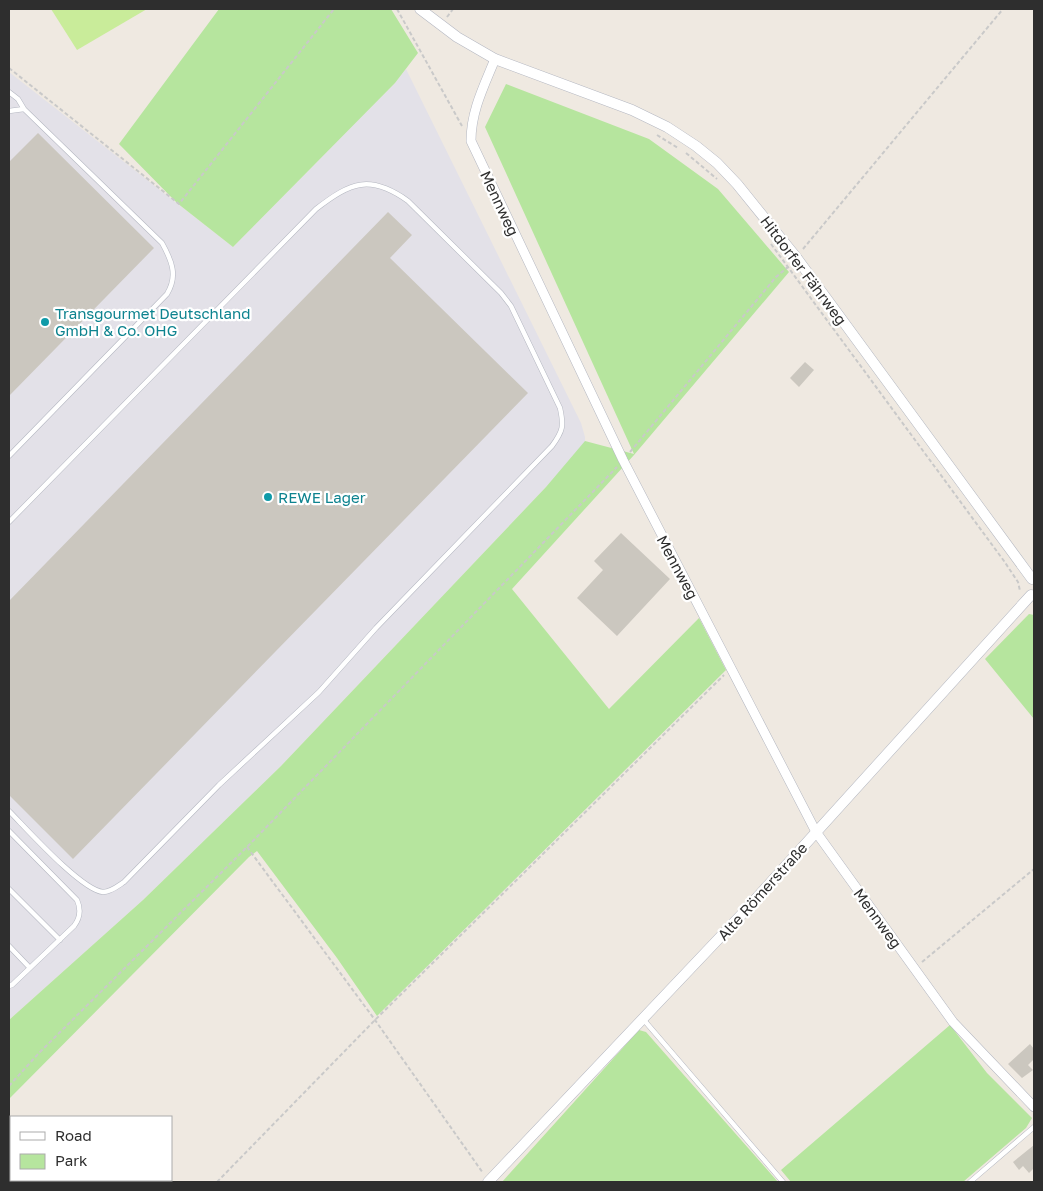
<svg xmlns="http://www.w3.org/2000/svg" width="1043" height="1191" viewBox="0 0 1043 1191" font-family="'Golos Text',sans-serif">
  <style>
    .industrial { fill: #e3e1e8 }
    .green { fill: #b6e59e }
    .pitch { fill: #c9ec9a }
    .building { fill: #cbc7bf }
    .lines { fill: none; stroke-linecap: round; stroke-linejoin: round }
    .service-casing { stroke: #b4b7c1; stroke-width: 5.5 }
    .minor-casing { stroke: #b4b7c1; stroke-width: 10 }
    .tertiary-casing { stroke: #b4b7c1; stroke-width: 11 }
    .path { stroke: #c9c9c9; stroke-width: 2; stroke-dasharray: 4 2.5; stroke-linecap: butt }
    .service { stroke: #fff; stroke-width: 4.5 }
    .minor { stroke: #fff; stroke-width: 9 }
    .tertiary { stroke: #fff; stroke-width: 10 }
    .culture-dot { fill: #0f9aa8; stroke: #fff; stroke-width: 2 }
    .labels { text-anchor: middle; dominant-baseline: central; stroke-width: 4.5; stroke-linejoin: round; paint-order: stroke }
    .street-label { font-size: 15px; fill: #2e2e2e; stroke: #fff }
    .culture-label { font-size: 15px; fill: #0d838f; stroke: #fff; text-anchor: start }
  </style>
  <rect width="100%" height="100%" fill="#efe9e1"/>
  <!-- industrial -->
  <path class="industrial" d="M 406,69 L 581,423 L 585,437 L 585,446 L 281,766 L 143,900 L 9,1020 L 9,72 L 233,247 L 395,83 Z"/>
  <!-- green -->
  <path class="green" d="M 219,9 L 391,9 L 418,53 L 395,83 L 233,247 L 177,203 L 119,144 Z
    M 506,84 L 649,139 L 718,189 L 789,272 L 634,455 L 512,589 L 609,709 L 699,618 L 726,670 L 377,1016 L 337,958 L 257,851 L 249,857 L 9,1099 L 9,1020 L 143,900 L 281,766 L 546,487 L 585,441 L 634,454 L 485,127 Z
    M 1029,614 L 1034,615 L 1034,719 L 985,659 Z
    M 950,1025 L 987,1073 L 1032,1118 L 1026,1128 L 963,1182 L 791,1182 L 781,1170 Z
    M 639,1030 L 646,1032 L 778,1182 L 502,1182 Z"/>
  <!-- pitch -->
  <path class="pitch" d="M 51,9 L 147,9 L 77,50 Z"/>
  <!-- building -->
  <path class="building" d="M 38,133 L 154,248 L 9,396 L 9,162 Z
    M 388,212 L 412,235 L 390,258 L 528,393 L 73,859 L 9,795 L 9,601 Z
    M 805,362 L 814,370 L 799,387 L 790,378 Z
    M 621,533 L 670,579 L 617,636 L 577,598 L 603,570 L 594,561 Z
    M 1030,1044 L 1034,1049 L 1034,1059 L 1028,1065 L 1033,1070 L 1022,1078 L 1008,1064 Z
    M 1034,1145 L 1034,1168 L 1029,1173 L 1023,1166 L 1019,1170 L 1013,1162 Z"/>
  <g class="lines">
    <!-- service casing -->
    <g class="service-casing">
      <path id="service" d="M 9,92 L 18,99 L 24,109
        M 9,111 L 24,109 L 162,243 C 172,261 178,276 167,294 L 9,456
        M 9,522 L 316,209 C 351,182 370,174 408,201 L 501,293 L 511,306 L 560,408 C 564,426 563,431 552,446 L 376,628 L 319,692 L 219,785 L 124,882 C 118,886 111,892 103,892 C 81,890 26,828 9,811
        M 9,831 L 77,900 C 81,909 81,917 74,926 L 12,985 L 9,986
        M 9,889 L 60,940
        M 9,946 L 30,968
        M 643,1019 L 783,1182
        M 970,1182 L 1034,1127"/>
    </g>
    <!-- minor casing -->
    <g class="minor-casing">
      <path id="minor" d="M 495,59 C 484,86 471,111 471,141 L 623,460 L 816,832 L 953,1022 L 1034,1107"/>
    </g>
    <!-- tertiary casing -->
    <g class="tertiary-casing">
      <path id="tertiary" d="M 420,9 L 457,37 L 495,59 L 632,110 L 667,127 L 696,146 L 717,163 L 737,184 L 796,257 L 1032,579
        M 488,1182 L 743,913 L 1031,595"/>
    </g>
    <!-- path -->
    <path class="path" d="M 397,9 L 462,126
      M 447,17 L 453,9
      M 9,68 L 179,204 L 334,9
      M 657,135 L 678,148
      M 686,153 L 717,179
      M 771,244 L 1004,561 L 1018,582 L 1020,591
      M 803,249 L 1003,9
      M 630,452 L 776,277 L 789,266
      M 247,847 L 375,1020 L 483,1173
      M 922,962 L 1034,869
      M 9,1086 L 39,1053 L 247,847 L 617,467
      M 9,1157 L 11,1160
      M 33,1180 L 35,1182
      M 217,1182 L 375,1020 L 724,675"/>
    <!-- service -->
    <use href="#service" class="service"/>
    <!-- minor -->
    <use href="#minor" class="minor"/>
    <!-- tertiary -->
    <use href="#tertiary" class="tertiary"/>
  </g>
  <!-- markers -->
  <g class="culture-dot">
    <circle cx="45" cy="322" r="5"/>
    <circle cx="268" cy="497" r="5"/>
  </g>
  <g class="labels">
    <!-- street labels -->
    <g class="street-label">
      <text transform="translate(500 203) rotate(65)">Mennweg</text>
      <text transform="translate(804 270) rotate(53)">Hitdorfer Fährweg</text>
      <text transform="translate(678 567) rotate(62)">Mennweg</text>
      <text transform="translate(762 891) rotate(-48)">Alte Römerstraße</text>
      <text transform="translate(878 918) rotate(54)">Mennweg</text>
    </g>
    <!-- culture labels -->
    <g class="culture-label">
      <text x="55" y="313">Transgourmet Deutschland<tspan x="55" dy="17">GmbH &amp; Co. OHG</tspan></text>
      <text x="278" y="497">REWE Lager</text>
    </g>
  </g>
  <!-- border -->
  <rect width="1043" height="1191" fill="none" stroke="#2e2e2e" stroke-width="20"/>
  <!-- legend -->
  <rect x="10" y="1116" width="162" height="65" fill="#ffffff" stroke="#ababab"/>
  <rect x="20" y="1132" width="25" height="8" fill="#ffffff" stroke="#ababab"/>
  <text x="55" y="1141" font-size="15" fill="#2e2e2e">Road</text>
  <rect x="20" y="1154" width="25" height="15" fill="#b6e59e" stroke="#ababab"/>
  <text x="55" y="1166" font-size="15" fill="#2e2e2e">Park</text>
</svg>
